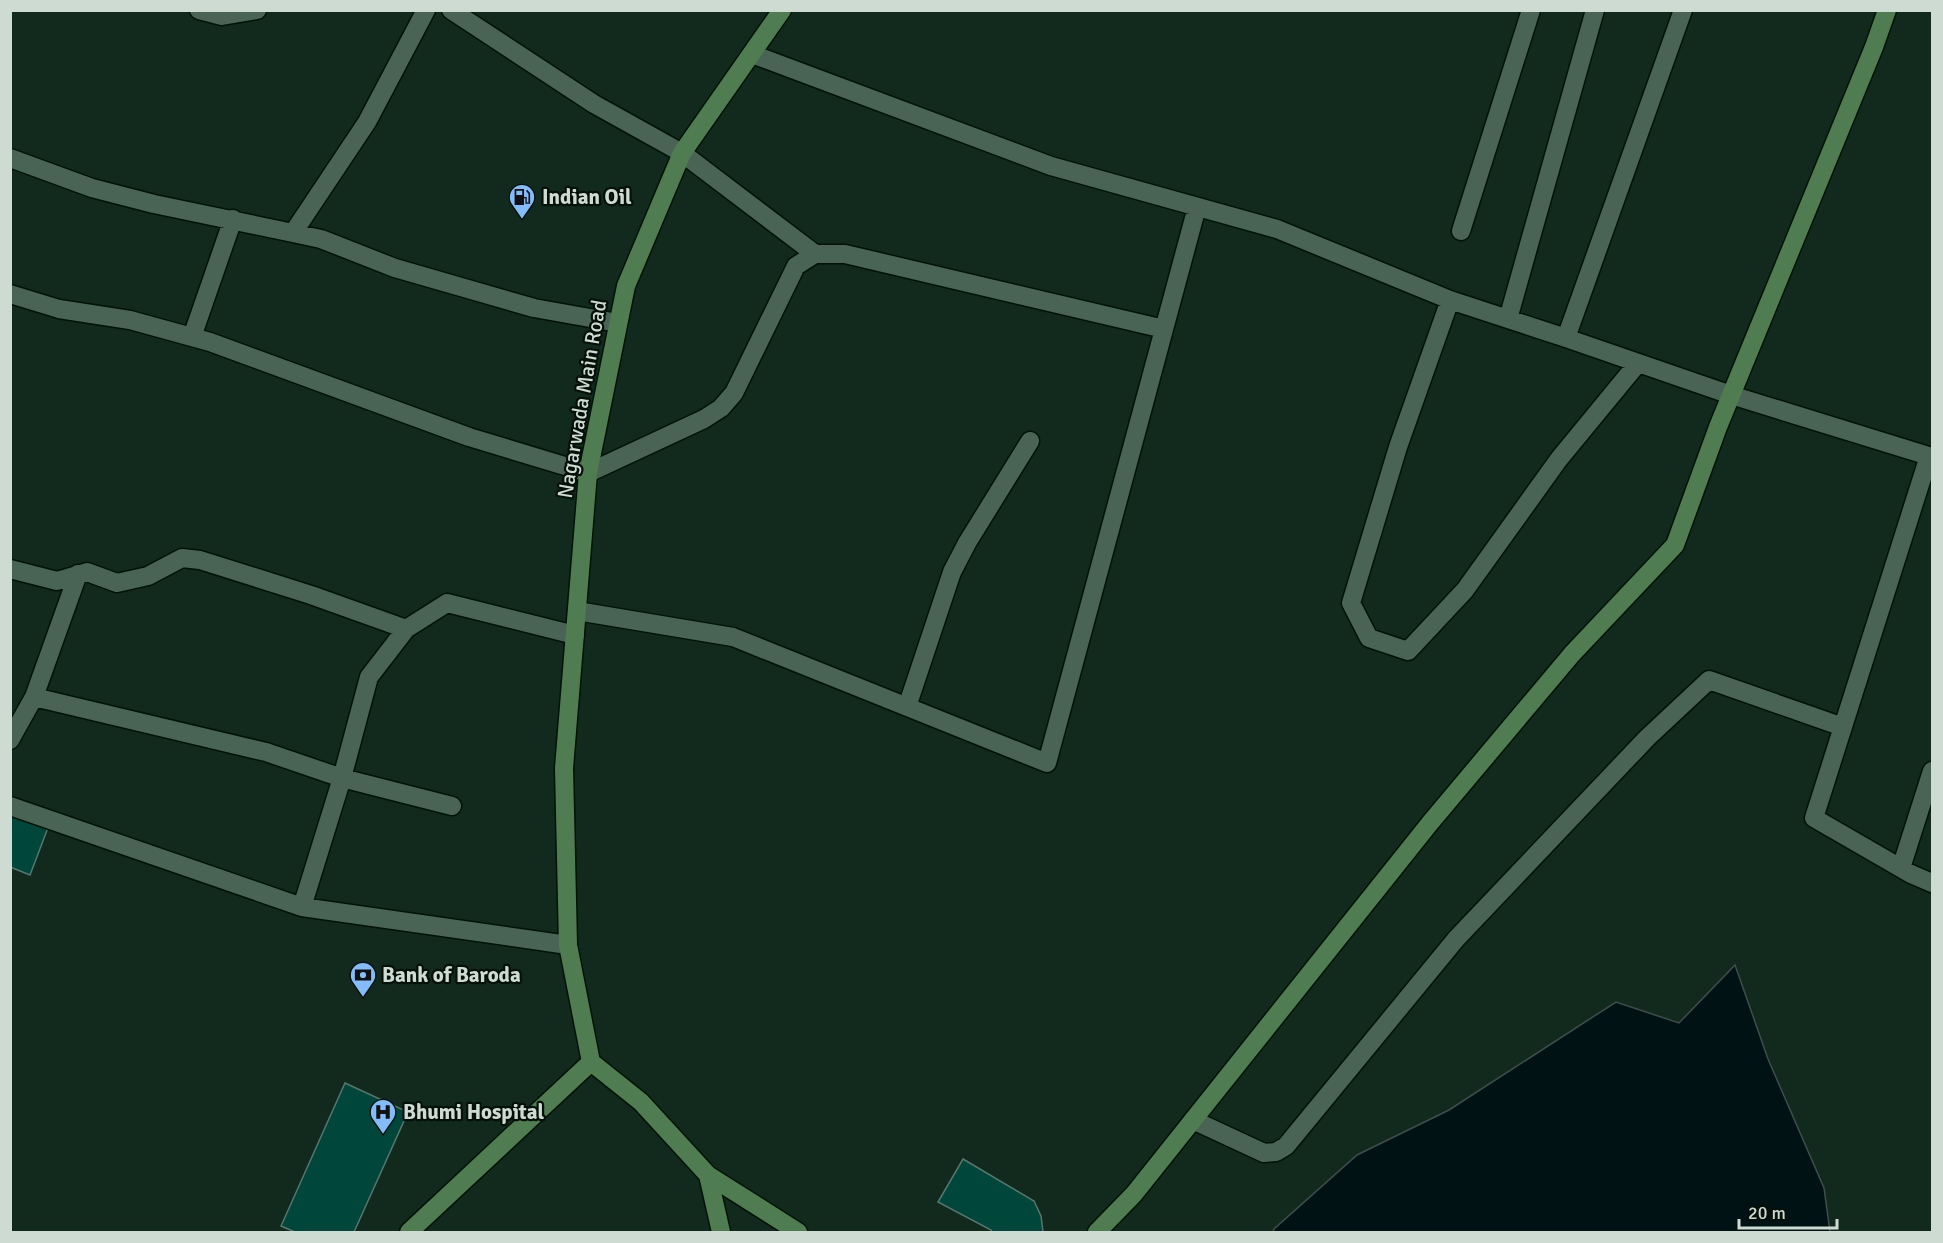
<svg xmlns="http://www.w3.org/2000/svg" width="1943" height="1243" viewBox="0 0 1943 1243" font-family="Signika,sans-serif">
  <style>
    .water { fill: #001213; stroke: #3e4e4c; stroke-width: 1.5 }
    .building { fill: #01463b; stroke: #56776e; stroke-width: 1.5 }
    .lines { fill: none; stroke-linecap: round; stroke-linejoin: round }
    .street-casing { stroke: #001307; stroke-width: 21 }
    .secondary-casing { stroke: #001307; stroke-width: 21 }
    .street { stroke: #496454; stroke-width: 18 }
    .secondary { stroke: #4f7c50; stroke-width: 18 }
    .labels { text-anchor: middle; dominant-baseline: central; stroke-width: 4.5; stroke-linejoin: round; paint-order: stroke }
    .poi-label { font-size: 21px; font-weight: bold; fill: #cddbd2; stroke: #06100a; text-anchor: start }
    .street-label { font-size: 21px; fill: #cddbd2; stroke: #06100a }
  </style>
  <rect width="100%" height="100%" fill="#122a1d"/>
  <!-- water -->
  <path class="water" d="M 1735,965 L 1768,1059 L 1824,1188 L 1830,1232 L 1273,1232 L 1274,1229 L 1357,1155 L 1449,1110 L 1616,1002 L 1679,1023 Z"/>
  <!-- building -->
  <path class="building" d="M 10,810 L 49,825 L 30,875 L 10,867 Z
    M 345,1083 L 408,1112 L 354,1232 L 295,1232 L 281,1226 Z
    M 963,1159 L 1034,1201 L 1041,1216 L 1043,1232 L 992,1232 L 991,1230 L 938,1202 Z"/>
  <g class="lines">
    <!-- street casing -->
    <g class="street-casing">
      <path id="street" d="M 199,10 L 222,16 L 257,10
        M 451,10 L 594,104 L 682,153 L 815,254
        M 752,54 L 1051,166 L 1277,229 L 1450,300 L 1566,338 L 1731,395 L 1932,457
        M 10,158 L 92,188 L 154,204 L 293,233 L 367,122 L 426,10
        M 1461,231 L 1531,10
        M 293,233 L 321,239 L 395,268 L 534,308 L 618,323
        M 10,294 L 59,309 L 130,320 L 210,342 L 469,437 L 588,473 L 704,419 L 721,408 L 734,393 L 796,266 L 815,254 L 845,254 L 1164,329
        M 1450,300 L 1398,447 L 1351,603 L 1369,638 L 1408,651 L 1465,590 L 1559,459 L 1638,363
        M 1508,319 L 1595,10
        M 192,337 L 233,219
        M 1566,338 L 1683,10
        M 1929,456 L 1814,818 L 1911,874 L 1932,883
        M 10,569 L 57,581 L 87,572 L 117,583 L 148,576 L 182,558 L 200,560 L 311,595 L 406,629
        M 78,574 L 34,697 L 266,752 L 342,778 L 452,806
        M 577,611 L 733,637 L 1047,763 L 1197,207
        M 907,707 L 952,572 L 967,543 L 1030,441
        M 10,740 L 34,697
        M 10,806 L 302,907 L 568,945
        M 1901,868 L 1932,771
        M 302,907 L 342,778 L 369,677 L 406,629 L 447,603 L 575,635
        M 1193,1120 L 1264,1153 L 1276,1152 L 1286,1146 L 1456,939 L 1647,738 L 1709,680 L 1843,727"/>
    </g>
    <!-- secondary casing -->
    <g class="secondary-casing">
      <path id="secondary" d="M 708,1175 L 798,1232
        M 409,1232 L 591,1062
        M 721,1232 L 708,1175 L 641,1102 L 591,1062 L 568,945 L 564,768 L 588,473 L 626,286 L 682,153 L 782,10
        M 1097,1232 L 1134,1194 L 1430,823 L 1572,654 L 1675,545 L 1718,427 L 1874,47 L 1887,10"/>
    </g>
    <!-- street -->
    <use href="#street" class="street"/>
    <!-- secondary -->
    <use href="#secondary" class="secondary"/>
  </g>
  <!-- icons -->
  <defs>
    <g id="fuel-pin" transform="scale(1.35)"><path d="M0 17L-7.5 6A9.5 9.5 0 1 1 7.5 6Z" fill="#84bbfb" stroke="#06100a"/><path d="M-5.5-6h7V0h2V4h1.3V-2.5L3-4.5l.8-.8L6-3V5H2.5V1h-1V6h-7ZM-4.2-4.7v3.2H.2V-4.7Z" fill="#111"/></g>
    <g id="bank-pin" transform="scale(1.35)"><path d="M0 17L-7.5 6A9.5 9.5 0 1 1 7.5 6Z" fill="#84bbfb" stroke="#06100a"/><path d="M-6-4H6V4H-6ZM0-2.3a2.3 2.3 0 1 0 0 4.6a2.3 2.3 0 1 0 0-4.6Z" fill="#111"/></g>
    <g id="hospital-pin" transform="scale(1.35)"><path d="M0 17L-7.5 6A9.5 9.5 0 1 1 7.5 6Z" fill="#84bbfb" stroke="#06100a"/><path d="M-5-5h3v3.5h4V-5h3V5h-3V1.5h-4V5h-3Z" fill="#111"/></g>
  </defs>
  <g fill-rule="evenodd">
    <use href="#fuel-pin" x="522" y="197"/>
    <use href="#bank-pin" x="363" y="975"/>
    <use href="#hospital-pin" x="383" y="1112"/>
  </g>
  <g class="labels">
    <!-- poi labels -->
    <g class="poi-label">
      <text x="542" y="197">Indian Oil</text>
      <text x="382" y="975">Bank of Baroda</text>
      <text x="403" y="1112">Bhumi Hospital</text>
    </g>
    <!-- street labels -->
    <g class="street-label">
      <text transform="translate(582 399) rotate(-80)">Nagarwada Main Road</text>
    </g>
  </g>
  <!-- border -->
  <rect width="1943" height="1243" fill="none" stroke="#cddbd2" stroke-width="24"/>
  <!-- scale -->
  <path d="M1739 1219v9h98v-9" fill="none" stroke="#cddbd2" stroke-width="3"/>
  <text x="1748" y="1219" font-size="18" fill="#cddbd2" stroke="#06100a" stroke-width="4.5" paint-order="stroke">20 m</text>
</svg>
